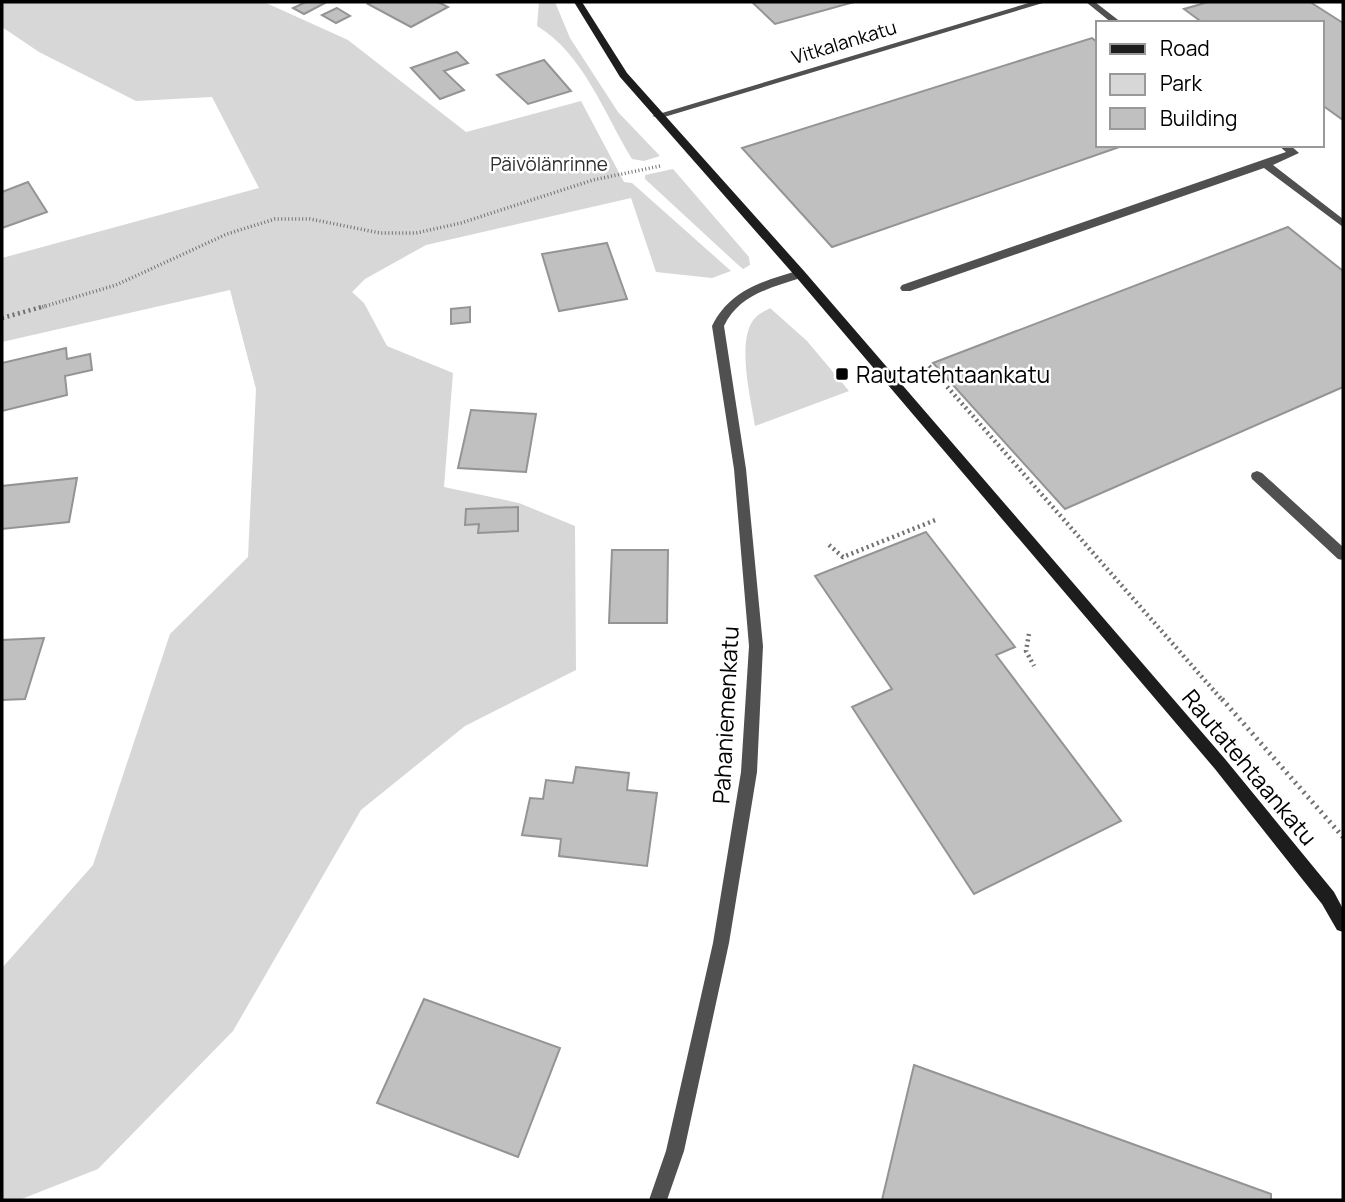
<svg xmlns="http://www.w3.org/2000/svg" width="1345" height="1202" viewBox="0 0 1345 1202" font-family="Manrope,sans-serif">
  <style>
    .green { fill: #d7d7d7 }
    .building { fill: #c0c0c0; stroke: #949494; stroke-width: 2 }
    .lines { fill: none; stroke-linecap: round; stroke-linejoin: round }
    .path-far2 { stroke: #727272; stroke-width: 3.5; stroke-dasharray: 1 2.5; stroke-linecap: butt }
    .path-far1 { stroke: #727272; stroke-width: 4.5; stroke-dasharray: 2 3.5; stroke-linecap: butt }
    .path { stroke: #727272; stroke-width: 5; stroke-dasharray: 2 4.5; stroke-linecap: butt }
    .lane { fill: #505050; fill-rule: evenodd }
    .street { fill: #505050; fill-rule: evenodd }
    .secondary { fill: #1d1d1d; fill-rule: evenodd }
    .poi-dot { fill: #000; stroke: #fff; stroke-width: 2.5 }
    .labels { text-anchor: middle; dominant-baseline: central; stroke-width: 5; stroke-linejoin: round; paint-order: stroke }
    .far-street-label { font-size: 19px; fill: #000; stroke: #fff }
    .far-park-label { font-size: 19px; fill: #2e2e2e; stroke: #fff }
    .poi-label { font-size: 23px; fill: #000; stroke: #fff; text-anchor: start }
    .street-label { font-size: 23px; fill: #000; stroke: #fff }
  </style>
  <rect width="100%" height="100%" fill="#fff"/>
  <!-- green -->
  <path class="green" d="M 2,2 L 264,2 L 348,40 L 466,132 L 581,101 L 624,182 L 632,183 L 731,271 L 712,278 L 656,272 L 631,198 L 426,245 L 365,279 L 352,292 L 364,303 L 387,346 L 453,373 L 444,487 L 519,503 L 575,526 L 576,670 L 465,726 L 361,810 L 233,1031 L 98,1169 L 19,1200 L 2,1200 L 2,968 L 93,865 L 170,634 L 248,557 L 256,389 L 230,290 L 2,342 L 2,258 L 259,188 L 212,97 L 136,101 L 39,52 L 2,27 Z
    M 539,2 L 555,2 L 570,38 L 618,112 L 660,156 L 644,161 L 632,159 C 605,115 583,53 537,26 Z
    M 673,169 L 749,257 L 750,265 L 743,269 L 736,263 L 645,179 L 645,175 Z
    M 770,308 L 807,341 L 849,391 L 755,426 C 751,399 735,337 756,317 C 759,313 766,311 770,308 Z"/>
  <!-- building -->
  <path class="building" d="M 306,2 L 323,2 L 325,3 L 304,14 L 293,8 Z
    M 372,2 L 438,2 L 448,7 L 411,27 L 368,4 Z
    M 752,2 L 854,2 L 775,24 Z
    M 1208,2 L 1310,2 L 1343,23 L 1343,120 L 1322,105 L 1322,23 L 1203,23 L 1184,9 Z
    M 337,8 L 350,16 L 336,23 L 322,15 Z
    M 1092,38 L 1098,43 L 1098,145 L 1125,145 L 832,247 L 742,148 Z
    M 457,52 L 468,63 L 444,71 L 464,90 L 440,99 L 411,68 Z
    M 544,60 L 571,91 L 528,104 L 497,75 Z
    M 28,182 L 47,212 L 2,228 L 2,192 Z
    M 1288,227 L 1343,271 L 1343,387 L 1065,509 L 933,363 Z
    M 607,243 L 627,299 L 559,311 L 542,254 Z
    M 470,307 L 470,322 L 451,324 L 451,309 Z
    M 66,348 L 67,359 L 90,354 L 92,370 L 65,376 L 67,395 L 2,411 L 2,363 Z
    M 471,410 L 536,414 L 526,472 L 458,468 Z
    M 77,478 L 69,522 L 2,529 L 2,486 Z
    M 518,507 L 518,531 L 478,533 L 479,524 L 465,525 L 466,509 Z
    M 926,532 L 1015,647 L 996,655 L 1121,821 L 974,894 L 852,707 L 892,689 L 815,576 Z
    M 612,550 L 668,550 L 667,623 L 609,623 Z
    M 44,638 L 25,699 L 2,700 L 2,640 Z
    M 576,767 L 629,773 L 627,790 L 657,793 L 647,866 L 559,856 L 561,839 L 522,835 L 530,798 L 543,799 L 546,780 L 573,783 Z
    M 424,999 L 560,1048 L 518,1157 L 377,1103 Z
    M 914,1065 L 1271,1194 L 1271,1200 L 882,1200 Z"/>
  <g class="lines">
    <!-- path-far2 -->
    <path class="path-far2" d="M 39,308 L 116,285 L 227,234 L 275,219 L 310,219 L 380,233 L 416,233 L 461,223 L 593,180 L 660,166"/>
    <!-- path-far1 -->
    <path class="path-far1" d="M 2,318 L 45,306
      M 929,366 L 1223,701
      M 829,545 L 843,557 L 938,519
      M 1029,634 L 1026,651 L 1034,666"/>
    <!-- path -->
    <path class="path" d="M 1222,699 L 1343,837"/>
    <!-- lane -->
    <path class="lane" d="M 1086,2 L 1095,2 L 1122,23 L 1112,23 Z
      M 1278,145 L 1290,145 L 1299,153 L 1273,165 L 1343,219 L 1343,227 L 1264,168 L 910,291 L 902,291 L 900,288 L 902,285 L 1286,152 Z
      M 1257,471 L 1262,473 L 1343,547 L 1343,560 L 1338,559 L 1252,479 L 1251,476 L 1252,473 Z"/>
    <!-- street -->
    <path class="street" d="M 1032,2 L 1046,2 L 661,118 L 652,116 Z
      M 800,270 L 804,271 L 804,277 C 773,287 739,294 724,326 L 746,469 L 763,646 L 757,772 L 729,943 L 684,1151 L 667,1200 L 649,1200 L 666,1151 L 713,943 L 741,772 L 749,646 L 734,469 L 712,326 C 730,289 764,281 800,270 Z"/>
    <!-- secondary -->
    <path class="secondary" d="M 574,2 L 582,2 L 627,73 L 804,271 L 1225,759 L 1334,892 L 1343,909 L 1343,932 L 1337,930 L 1322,904 L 1215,769 L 796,277 L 620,77 Z"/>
  </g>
  <!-- markers -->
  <rect class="poi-dot" x="835" y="367" width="14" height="14" rx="3.5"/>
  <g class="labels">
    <!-- far-street labels -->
    <g class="far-street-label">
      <text transform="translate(844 42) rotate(-17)">Vitkalankatu</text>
    </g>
    <!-- far-park labels -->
    <g class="far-park-label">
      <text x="549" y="164">Päivölänrinne</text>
    </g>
    <!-- poi labels -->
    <g class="poi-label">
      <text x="856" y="374">Rautatehtaankatu</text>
    </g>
    <!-- street labels -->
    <g class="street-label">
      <text transform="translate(725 715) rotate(-87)">Pahaniemenkatu</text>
      <text transform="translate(1250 767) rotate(50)">Rautatehtaankatu</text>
    </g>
  </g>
  <!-- border -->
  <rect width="1345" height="1202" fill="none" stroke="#000000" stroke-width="7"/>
  <!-- legend -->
  <rect x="1096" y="21" width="228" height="126" fill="#ffffff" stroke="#999999" stroke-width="2"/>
  <rect x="1110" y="44" width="35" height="10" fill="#1d1d1d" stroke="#999999" stroke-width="2"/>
  <text x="1160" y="56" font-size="21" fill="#000000">Road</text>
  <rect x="1110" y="74" width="35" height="21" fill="#d7d7d7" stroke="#999999" stroke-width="2"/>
  <text x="1160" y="91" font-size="21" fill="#000000">Park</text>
  <rect x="1110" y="108" width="35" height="21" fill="#c0c0c0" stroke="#999999" stroke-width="2"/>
  <text x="1160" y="126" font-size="21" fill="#000000">Building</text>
</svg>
